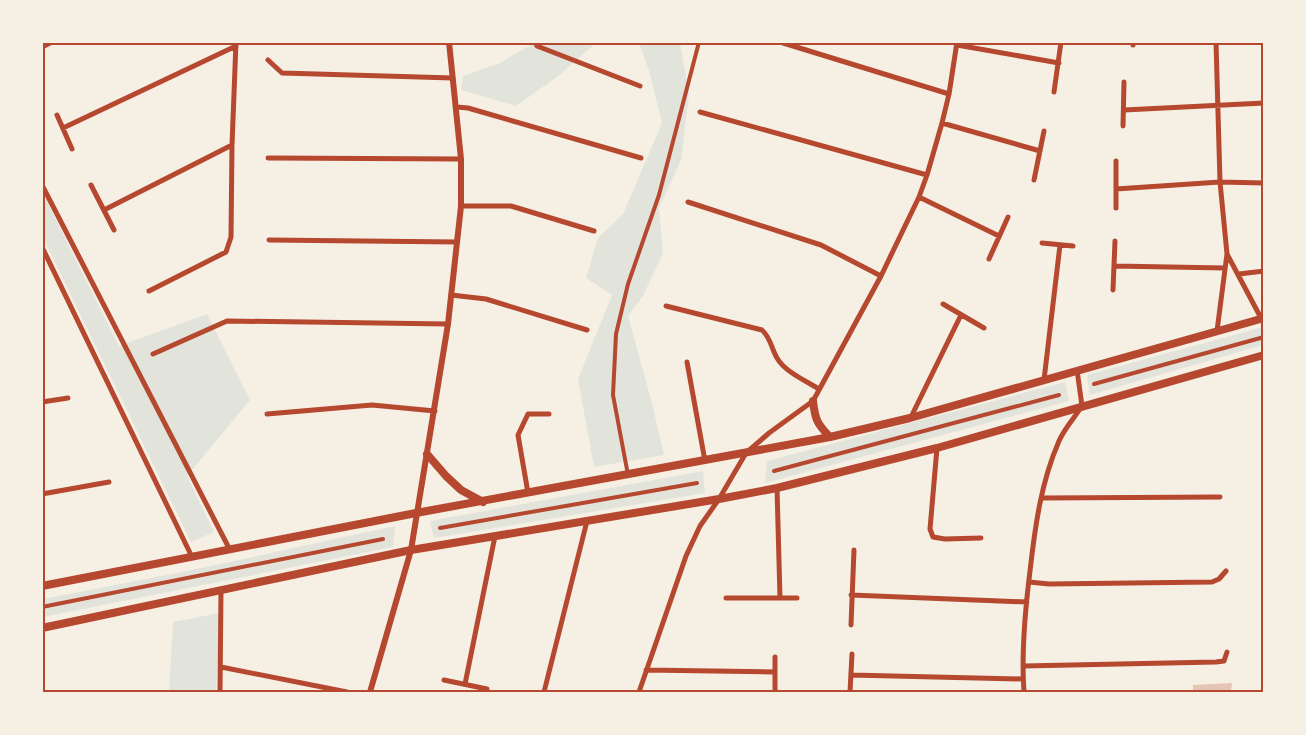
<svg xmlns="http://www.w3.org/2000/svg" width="1306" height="735" viewBox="0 0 1306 735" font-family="'Libre Baskerville',serif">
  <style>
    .green { fill: #e2e4dc }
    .building { fill: #e6c5b7 }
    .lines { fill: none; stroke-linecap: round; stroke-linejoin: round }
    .pedestrian { stroke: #b5482f; stroke-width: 4 }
    .minor { stroke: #b5482f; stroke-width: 5 }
    .tertiary { stroke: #b5482f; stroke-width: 6 }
    .primary { stroke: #b5482f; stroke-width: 8 }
    .neatline { fill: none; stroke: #b5482f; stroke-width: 2 }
  </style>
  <rect width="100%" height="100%" fill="#f6efe4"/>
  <!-- green -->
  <path class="green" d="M 534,43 L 596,43 L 557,77 L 516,106 L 461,90 L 463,76 L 500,63 Z
    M 639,43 L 680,43 L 689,94 L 681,160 L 659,208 L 663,253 L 643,296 L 628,316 L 652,403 L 664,455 L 594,467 L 578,379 L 612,295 L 586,278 L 598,238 L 623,214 L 662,123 L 649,71 Z
    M 42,192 L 119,346 L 207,314 L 250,400 L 187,476 L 214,532 L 191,542 L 43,238 Z
    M 1263,327 L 1263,345 L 1090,395 L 1087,375 Z
    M 1065,382 L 1069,401 L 765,483 L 767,461 Z
    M 703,471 L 705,493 L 434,538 L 430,521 Z
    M 395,526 L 393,547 L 43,617 L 43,599 L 192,570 Z
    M 220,613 L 216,692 L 169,692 L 173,622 Z"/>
  <!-- building -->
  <path class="building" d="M 1232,683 L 1231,692 L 1193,692 L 1193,685 Z"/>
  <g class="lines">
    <!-- pedestrian -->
    <path class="pedestrian" d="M 1094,384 L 1264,337
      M 774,471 L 1059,395
      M 628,475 L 613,395 L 616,334 L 628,284 L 659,195 L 699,42
      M 440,528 L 697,483
      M 42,607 L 383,539"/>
    <!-- minor -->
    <path class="minor" d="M 535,42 L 537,46 L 640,86
      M 780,42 L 949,94
      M 1133,42 L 1133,45
      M 1216,42 L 1220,182 L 1227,254 L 1217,331
      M 957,45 L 1059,63
      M 42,47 L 52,42
      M 268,60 L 282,73 L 453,78
      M 1054,92 L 1061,42
      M 456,107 L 468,108 L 641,158
      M 1124,110 L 1264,103
      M 700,112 L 927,175
      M 57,115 L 72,149
      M 942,123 L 1040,151
      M 1123,126 L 1124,82
      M 63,128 L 236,46
      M 268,158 L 461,159
      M 1116,161 L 1116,208
      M 1034,180 L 1044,131
      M 42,185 L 230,550
      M 91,185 L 114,230
      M 1116,189 L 1220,182 L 1264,183
      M 919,197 L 999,236
      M 688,202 L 821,245 L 881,276
      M 461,206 L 511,206 L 594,231
      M 104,210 L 232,145
      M 269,240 L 457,242
      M 1042,243 L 1073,246
      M 42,247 L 192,557
      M 1227,254 L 1261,318
      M 989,259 L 1008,217
      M 1114,266 L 1225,268
      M 1239,274 L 1264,271
      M 1113,290 L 1115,241
      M 149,291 L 226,252 L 231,237 L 232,145 L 236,42
      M 451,295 L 486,299 L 587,330
      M 943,304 L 984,328
      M 666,306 L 762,330 C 771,338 771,348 777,358 C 785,372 806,381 819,389
      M 153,354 L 227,321 L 448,324
      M 687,362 L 705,461
      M 1044,380 L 1060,245
      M 42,402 L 68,398
      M 267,414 L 372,405 L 435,411
      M 911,417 L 961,315
      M 937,448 L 930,529 L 933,537 L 945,539 L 981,538
      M 777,488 L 780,598
      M 528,493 L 518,435 L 528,414 L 549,414
      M 42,494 L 109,482
      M 1042,498 L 1220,497
      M 1029,582 L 1049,584 L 1212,582 L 1219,579 L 1226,571
      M 851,595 L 1027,602
      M 726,598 L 797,598
      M 851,625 L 854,550
      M 1023,666 L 1216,662 L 1224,661 L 1227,652
      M 221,667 L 347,692
      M 646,670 L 775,672
      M 851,675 L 1023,679
      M 444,680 L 487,689
      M 465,684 L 495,536
      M 220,692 L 221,591
      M 544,692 L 587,521
      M 639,692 L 686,556 L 700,526 L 719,499 L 746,453 L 769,433 L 813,401 L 881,276 L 919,197 L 927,175 L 942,123 L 949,94 L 957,42
      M 775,692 L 775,657
      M 850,692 L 852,654
      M 1024,692 C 1021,652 1025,611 1030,571 C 1035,527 1041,482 1059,441 C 1064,429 1075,417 1082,406 L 1077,370"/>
    <!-- tertiary -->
    <path class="tertiary" d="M 370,692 L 411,550 L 448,324 L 461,206 L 461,159 L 449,42"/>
    <!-- primary -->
    <path class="primary" d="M 813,401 C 815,419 817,424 830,437
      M 427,454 L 446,476 L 461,490 L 483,502
      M 42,586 L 416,513 L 830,437 L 910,418 L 1264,318
      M 42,628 L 411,550 L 719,499 L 777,488 L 937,448 L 1264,355"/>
  </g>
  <!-- border -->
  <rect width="1306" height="735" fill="none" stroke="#f6efe4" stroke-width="88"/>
  <rect x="44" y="44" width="1218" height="647" class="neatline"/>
</svg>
